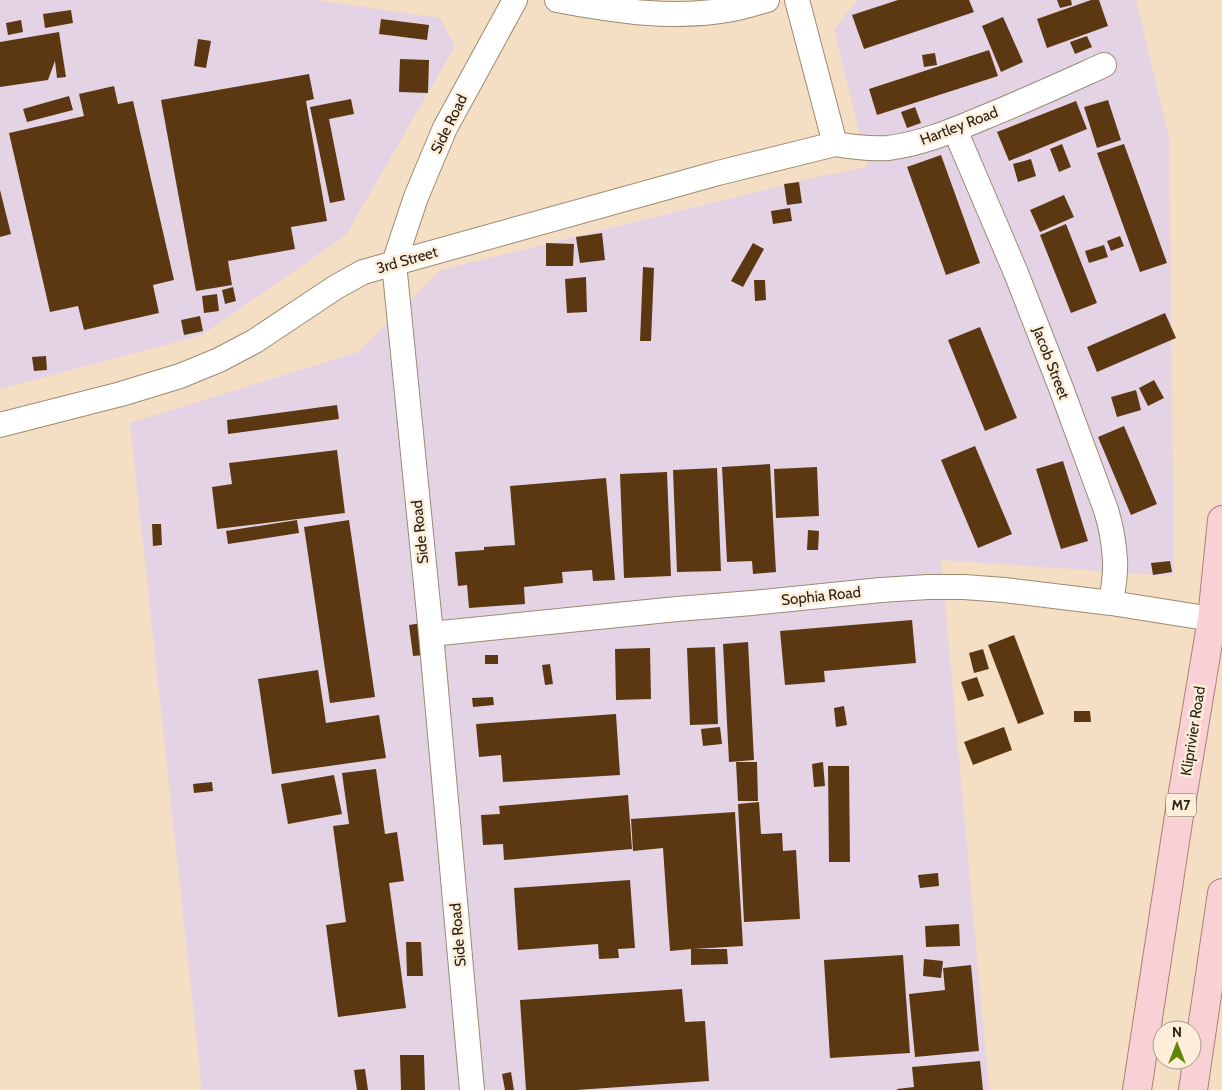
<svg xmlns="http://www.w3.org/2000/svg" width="1222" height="1090" viewBox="0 0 1222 1090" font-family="Cabin,sans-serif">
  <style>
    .industrial { fill: #e4d3e4 }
    .building { fill: #5c3812 }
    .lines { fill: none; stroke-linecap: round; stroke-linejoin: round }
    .minor-casing { stroke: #9d8a71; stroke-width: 26 }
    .major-casing { stroke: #ad7f7e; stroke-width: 30 }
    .minor { stroke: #fff; stroke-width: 24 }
    .major { stroke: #f9d0d3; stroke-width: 28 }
    .labels { text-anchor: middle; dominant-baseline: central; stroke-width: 5; stroke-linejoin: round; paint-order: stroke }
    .shield { fill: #feedd8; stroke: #685e51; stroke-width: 1 }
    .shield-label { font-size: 14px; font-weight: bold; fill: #282117 }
    .street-label { font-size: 15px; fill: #282117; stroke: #feedd8 }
  </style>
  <rect width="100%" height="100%" fill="#f4dfc5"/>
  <!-- industrial -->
  <path class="industrial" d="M 0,0 L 316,0 L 440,18 L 455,46 L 346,235 L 202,335 L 0,389 Z
    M 857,0 L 1136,0 L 1169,137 L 1174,576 L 941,560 L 989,1090 L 202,1090 L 130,423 L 358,352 L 441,270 L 808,179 L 868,167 L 834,30 Z"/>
  <!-- building -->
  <path class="building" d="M 898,0 L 969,0 L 974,12 L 864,49 L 852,15 Z
    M 1057,0 L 1071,0 L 1072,5 L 1060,8 Z
    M 1091,0 L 1099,0 L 1108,26 L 1047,48 L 1037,19 Z
    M 71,10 L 73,23 L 45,28 L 43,14 Z
    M 1003,17 L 1023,62 L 1001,72 L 982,26 Z
    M 381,19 L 429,25 L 427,40 L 379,34 Z
    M 21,20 L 23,32 L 8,35 L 6,23 Z
    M 59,32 L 66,77 L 57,78 L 55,61 L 48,80 L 0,87 L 0,42 Z
    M 1087,36 L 1092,47 L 1075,54 L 1070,42 Z
    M 198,39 L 211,41 L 206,68 L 194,66 Z
    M 989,50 L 998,76 L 877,115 L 869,89 Z
    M 935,53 L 937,65 L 924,67 L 922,55 Z
    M 400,59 L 429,60 L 428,93 L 399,92 Z
    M 309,74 L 314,99 L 306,101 L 327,221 L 291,227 L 295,249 L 228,261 L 232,285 L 196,291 L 161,100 Z
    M 114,86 L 118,104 L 133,101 L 174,280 L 153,285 L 159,313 L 84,330 L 78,306 L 50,312 L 9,133 L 84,116 L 79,94 Z
    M 69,96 L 73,110 L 27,122 L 23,109 Z
    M 351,99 L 354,114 L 329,119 L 345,200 L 330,203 L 310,107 Z
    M 1108,100 L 1121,140 L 1097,148 L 1084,107 Z
    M 1076,101 L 1087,129 L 1009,161 L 997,132 Z
    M 915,107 L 921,123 L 907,128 L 901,112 Z
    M 1062,144 L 1071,167 L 1059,172 L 1050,149 Z
    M 1124,144 L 1167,263 L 1140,272 L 1097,153 Z
    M 941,155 L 980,263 L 946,275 L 907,167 Z
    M 1031,159 L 1036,176 L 1018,182 L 1013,164 Z
    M 799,182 L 802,203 L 787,205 L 784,184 Z
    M 0,190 L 11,234 L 0,237 Z
    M 1064,195 L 1074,217 L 1040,232 L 1030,210 Z
    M 790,208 L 792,221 L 773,224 L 771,211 Z
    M 1066,224 L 1097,303 L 1071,313 L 1040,235 Z
    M 602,233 L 605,260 L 580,263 L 576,237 Z
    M 1120,236 L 1124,246 L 1111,251 L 1107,241 Z
    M 546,243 L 574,244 L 573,266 L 546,266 Z
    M 753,243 L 764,249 L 743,287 L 731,281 Z
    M 1104,245 L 1108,257 L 1089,263 L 1085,251 Z
    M 643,267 L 654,268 L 651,341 L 640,341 Z
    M 586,277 L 587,312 L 567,313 L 565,279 Z
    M 754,280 L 765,280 L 766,300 L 755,301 Z
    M 233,287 L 236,301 L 225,304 L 222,290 Z
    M 217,294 L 219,311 L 204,313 L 202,296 Z
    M 1165,313 L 1176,338 L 1097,372 L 1087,347 Z
    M 200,316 L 203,331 L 184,335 L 181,320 Z
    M 980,327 L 1017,418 L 985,431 L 948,340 Z
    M 46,356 L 47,370 L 34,371 L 32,357 Z
    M 1154,380 L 1164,398 L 1148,406 L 1139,388 Z
    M 1136,390 L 1141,410 L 1117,417 L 1111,397 Z
    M 337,405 L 339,419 L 228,434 L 227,420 Z
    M 1124,426 L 1157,504 L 1131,515 L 1098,437 Z
    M 975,446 L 1012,534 L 978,548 L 941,460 Z
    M 337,450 L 345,513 L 217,529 L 212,487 L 232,484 L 229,463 Z
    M 1063,461 L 1088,541 L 1061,549 L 1036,469 Z
    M 770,464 L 776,572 L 753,574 L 752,561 L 727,562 L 722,467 Z
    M 817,467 L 819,516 L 776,518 L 774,469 Z
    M 717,468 L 721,571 L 677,572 L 673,470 Z
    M 667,472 L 671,576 L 624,578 L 620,474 Z
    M 606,478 L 615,580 L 593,581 L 592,570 L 562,572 L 563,583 L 524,587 L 525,604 L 469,608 L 467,585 L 458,586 L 455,552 L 484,550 L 484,547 L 515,545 L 510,486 Z
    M 297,520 L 299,533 L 228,544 L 226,531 Z
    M 349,520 L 375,697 L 330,703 L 304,527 Z
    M 152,524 L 161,524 L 162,545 L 153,546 Z
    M 808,530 L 819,531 L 818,550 L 807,550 Z
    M 1170,561 L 1172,572 L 1153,575 L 1151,563 Z
    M 912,620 L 916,663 L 824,671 L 825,682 L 785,685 L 780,631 Z
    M 421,623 L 425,655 L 413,656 L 409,625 Z
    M 1014,635 L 1044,714 L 1018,724 L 988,645 Z
    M 748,642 L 754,760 L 729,762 L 723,644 Z
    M 715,647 L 718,724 L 690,725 L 687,648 Z
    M 650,648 L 651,699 L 616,700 L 615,649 Z
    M 983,649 L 989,669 L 974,673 L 969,653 Z
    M 485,655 L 498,655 L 498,664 L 485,664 Z
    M 550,664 L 553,684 L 545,685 L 542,665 Z
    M 318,670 L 326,723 L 379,715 L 386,758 L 272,774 L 258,679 Z
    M 977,677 L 984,696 L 968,701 L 961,682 Z
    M 493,697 L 494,705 L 473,707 L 472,698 Z
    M 844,706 L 847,725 L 836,727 L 834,708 Z
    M 1074,711 L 1090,711 L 1091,722 L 1074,722 Z
    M 616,714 L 620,775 L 503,782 L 501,755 L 479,757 L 476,724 Z
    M 720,727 L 722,744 L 703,746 L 701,729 Z
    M 1004,727 L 1012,750 L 973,765 L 964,742 Z
    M 736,762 L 757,762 L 758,801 L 738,801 Z
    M 823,762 L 825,786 L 814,787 L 812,764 Z
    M 828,766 L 849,766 L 850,862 L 829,862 Z
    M 376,769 L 385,834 L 397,832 L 404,881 L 389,883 L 406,1008 L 338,1017 L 326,925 L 346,922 L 333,826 L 349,824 L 342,773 Z
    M 334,775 L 342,814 L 288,824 L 281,784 Z
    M 212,782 L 213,791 L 194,793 L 193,784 Z
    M 628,795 L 632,849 L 504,860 L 503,844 L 483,845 L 481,815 L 500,814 L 499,806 Z
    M 759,802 L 761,834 L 782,833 L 783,851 L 796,850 L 800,919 L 744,922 L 738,804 Z
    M 735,812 L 743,946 L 693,949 L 727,949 L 728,964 L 691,965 L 691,949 L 670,951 L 663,848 L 633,851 L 631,819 Z
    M 938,873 L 939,886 L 920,888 L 918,875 Z
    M 630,880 L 635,948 L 618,949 L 619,958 L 599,959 L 598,944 L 518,950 L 514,888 Z
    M 959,924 L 960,946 L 926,947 L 925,926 Z
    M 406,942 L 421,942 L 423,976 L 407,976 Z
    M 903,955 L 910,1053 L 830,1058 L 824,960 Z
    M 924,959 L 943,961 L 941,978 L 923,976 Z
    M 971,965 L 979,1051 L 915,1057 L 909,994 L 945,990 L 943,968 Z
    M 682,989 L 685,1022 L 705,1021 L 709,1081 L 576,1090 L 526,1090 L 520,1000 Z
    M 400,1055 L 424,1055 L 425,1090 L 401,1090 Z
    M 980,1061 L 983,1090 L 897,1090 L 897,1089 L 914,1087 L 912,1067 Z
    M 365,1069 L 368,1090 L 357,1090 L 354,1070 Z
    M 511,1072 L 514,1090 L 505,1090 L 502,1074 Z"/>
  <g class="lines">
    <!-- minor casing -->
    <g class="minor-casing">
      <path id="minor" d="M 557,0 C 614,11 675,20 733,9 C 744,7 756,3 767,0
        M 797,0 L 835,144 C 852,147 870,149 888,148 C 922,144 954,130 985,117 C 1025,101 1064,83 1104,65
        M 955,130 L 1016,273 L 1061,388 L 1106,510 C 1111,526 1114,543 1115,560 C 1116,575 1113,589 1111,603
        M 0,425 L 121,394 L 180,376 L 219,360 L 255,341 L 336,287 L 363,272 L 718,173 L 835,144
        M 431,634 L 677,609 L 752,603 L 881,590 L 928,587 L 964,587 L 1004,590 L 1111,603 L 1212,619
        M 472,1090 L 431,634 L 394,263 L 416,197 L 445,128 L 515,0"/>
    </g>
    <!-- major casing -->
    <g class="major-casing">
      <path id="major" d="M 1137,1090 L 1178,822 L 1212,619 L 1222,520
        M 1193,1090 L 1222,893"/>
    </g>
    <!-- minor -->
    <use href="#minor" class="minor"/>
    <!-- major -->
    <use href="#major" class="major"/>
  </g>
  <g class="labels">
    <!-- shield labels -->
    <rect class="shield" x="1166" y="793.5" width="30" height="23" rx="4"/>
    <g class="shield-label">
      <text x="1181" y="805">M7</text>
    </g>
    <!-- street labels -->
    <g class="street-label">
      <text transform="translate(449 124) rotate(-64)">Side Road</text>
      <text transform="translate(959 126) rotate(-21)">Hartley Road</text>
      <text transform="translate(407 260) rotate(-16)">3rd Street</text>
      <text transform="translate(1051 363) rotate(69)">Jacob Street</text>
      <text transform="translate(420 532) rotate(-96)">Side Road</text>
      <text transform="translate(821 596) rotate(-6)">Sophia Road</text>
      <text transform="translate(1193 731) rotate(-81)">Kliprivier Road</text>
      <text transform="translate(458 935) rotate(-95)">Side Road</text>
    </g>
  </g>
  <!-- north arrow -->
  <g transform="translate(1177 1045)"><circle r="24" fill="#feedd8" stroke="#a89b8b"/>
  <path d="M0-4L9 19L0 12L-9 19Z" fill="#608609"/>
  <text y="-8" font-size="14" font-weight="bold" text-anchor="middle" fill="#282117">N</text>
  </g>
</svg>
